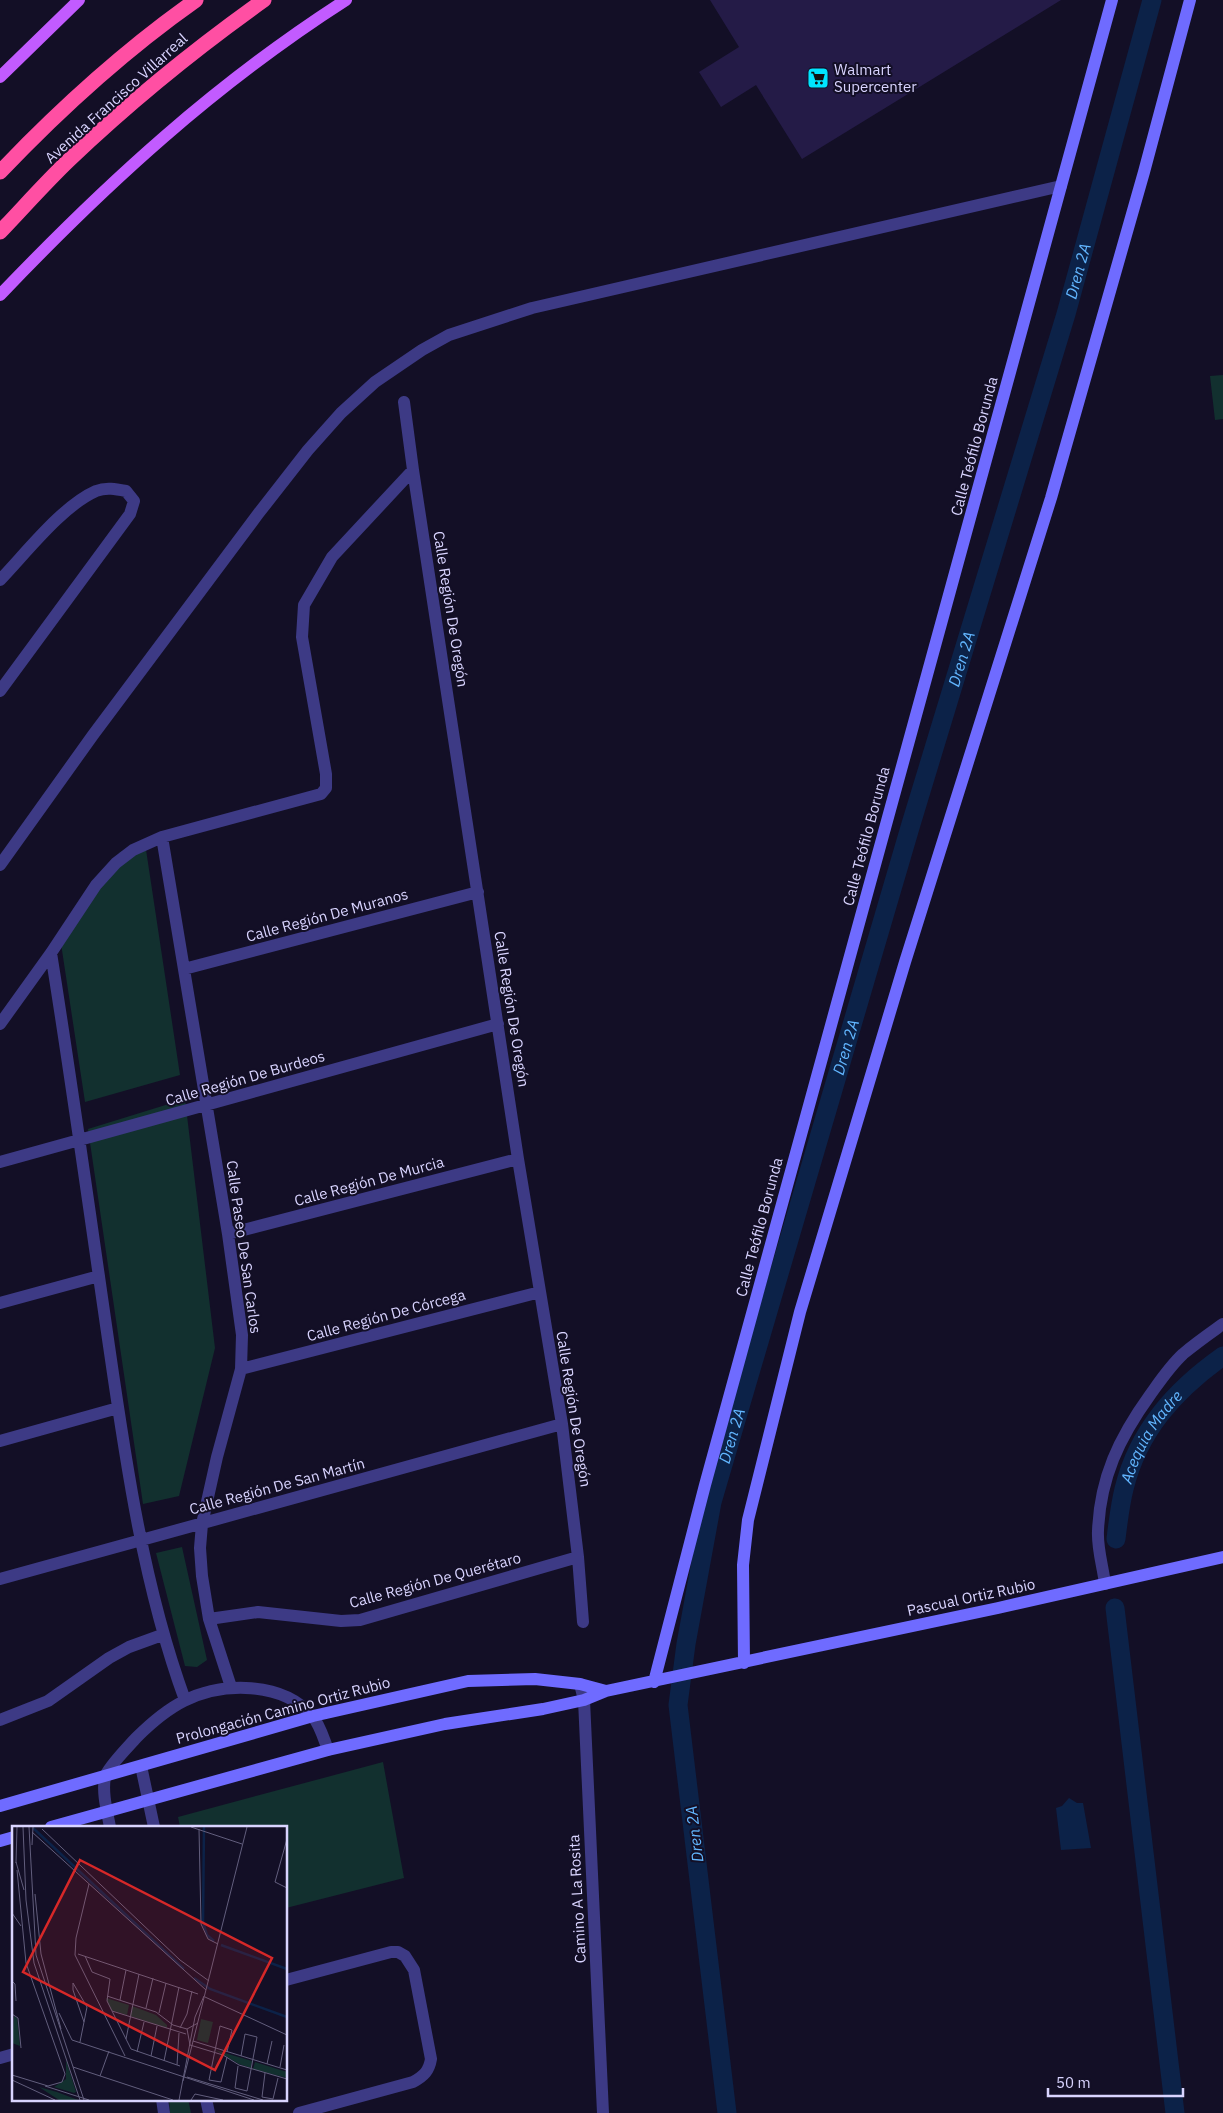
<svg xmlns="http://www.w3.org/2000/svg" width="1223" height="2113" viewBox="0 0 1223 2113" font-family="'IBM Plex Sans',sans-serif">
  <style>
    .green { fill: #12302f }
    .water { fill: #0c2248 }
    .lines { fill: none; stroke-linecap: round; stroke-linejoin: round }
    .canal { stroke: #0c2248; stroke-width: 19 }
    .building { fill: #241b47 }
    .street { stroke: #3d3a85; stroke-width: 12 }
    .secondary { stroke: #6f6bff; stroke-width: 12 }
    .primary { stroke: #c25bff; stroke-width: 12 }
    .highway { stroke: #ff4fa3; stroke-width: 15 }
    .labels { text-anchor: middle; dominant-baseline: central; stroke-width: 4; stroke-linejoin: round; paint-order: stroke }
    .poi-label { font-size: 15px; fill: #d9d4ff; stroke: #130f26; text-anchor: start }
    .street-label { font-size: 15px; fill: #d9d4ff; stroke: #130f26 }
    .water-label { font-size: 16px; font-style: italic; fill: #62b6ff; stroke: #130f26 }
    .inset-river { fill: none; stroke: #0c2248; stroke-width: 2.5 }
    .inset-road { fill: none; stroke: #625e7d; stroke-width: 1 }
    .view { fill: #d62828; fill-opacity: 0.15; stroke: #d62828; stroke-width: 2.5 }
    .inset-edge { fill: none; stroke: #d9d4ff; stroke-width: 2.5 }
  </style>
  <rect width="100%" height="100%" fill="#130f26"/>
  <!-- green -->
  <path class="green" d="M 1223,375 L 1223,419 L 1215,420 L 1210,376 Z
    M 145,843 L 180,1075 L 85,1102 L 60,937 L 120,852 Z
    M 185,1099 L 215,1348 L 179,1496 L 143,1504 L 88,1129 Z
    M 182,1547 L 207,1660 L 197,1667 L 185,1666 L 156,1553 Z
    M 383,1762 L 404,1878 L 286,1908 L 286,1827 L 180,1827 L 178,1817 Z
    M 169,2099 L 188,2099 L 191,2113 L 170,2113 Z"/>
  <!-- water -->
  <path class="water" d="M 1069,1798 L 1077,1803 L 1083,1803 L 1091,1848 L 1061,1850 L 1056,1808 L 1062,1806 Z"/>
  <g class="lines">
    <!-- canal -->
    <g class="canal">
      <path id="s1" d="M 1116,1539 C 1118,1522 1120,1505 1124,1489 C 1138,1431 1175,1390 1223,1356"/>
      <path d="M 1115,1608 L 1175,2113"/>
      <path id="s2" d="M 727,2113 L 678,1705 L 686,1644 L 712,1502 L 911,824 L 1066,314 L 1152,0"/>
    </g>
  </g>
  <!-- building -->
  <path class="building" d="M 710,0 L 1061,0 L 802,159 L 756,85 L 721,107 L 699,72 L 739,47 Z"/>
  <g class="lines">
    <!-- street -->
    <path class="street" d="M 404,402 L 413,470 L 518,1159 L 562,1424 L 578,1557 L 583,1622
      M 0,580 C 26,553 62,506 96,491 C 106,487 116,489 126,491 L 134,501 L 130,514 L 0,691
      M 162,837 L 228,1234 L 242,1335 L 241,1369 L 217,1457 L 202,1524 L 200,1548 L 202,1576 L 209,1619 L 231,1687
      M 0,865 L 93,735 L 258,514 L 308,450 L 341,413 L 375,382 L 422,350 L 449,335 L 532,308 L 1061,186
      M 51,953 C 72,1084 90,1215 109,1346 C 126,1464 144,1588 185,1700
      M 184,969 L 478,892
      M 0,1024 L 51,953 L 96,885 L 116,863 L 133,850 L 162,837 L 321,794 L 326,788 L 326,774 L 302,637 L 304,605 L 332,557 L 413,470
      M 0,1162 L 498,1024
      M 228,1234 L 518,1159
      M 0,1303 L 99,1276
      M 241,1369 L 540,1292
      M 0,1441 L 118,1408
      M 0,1579 L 562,1424
      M 1105,1584 C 1103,1567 1097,1548 1098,1531 C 1100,1478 1119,1438 1150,1395 C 1160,1381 1170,1366 1183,1354 C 1196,1343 1209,1334 1223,1324
      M 209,1619 L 258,1612 L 341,1621 L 360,1620 L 578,1557
      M 580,1684 L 584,1700 L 603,2113
      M 0,1720 L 48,1701 L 109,1658 L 129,1647 L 162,1635
      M 141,1766 L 154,1827
      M 110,1827 C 107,1811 102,1793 105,1777 C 107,1768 129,1746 136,1738 C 150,1724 166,1710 184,1701 C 222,1682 282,1681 312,1716 C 320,1724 324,1740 328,1750
      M 286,1980 L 391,1952 L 398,1952 L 405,1956 L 414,1970 L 431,2059 C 429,2071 424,2076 413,2082 L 299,2113
      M 0,2058 L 14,2054
      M 162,2099 L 164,2113
      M 206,2099 L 209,2113"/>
    <!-- secondary -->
    <path class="secondary" d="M 744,1663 L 743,1565 L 748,1520 L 800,1312 L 905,962 L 1051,498 L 1144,172 L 1190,0
      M 654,1682 L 705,1485 L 1112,0
      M 0,1806 L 313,1716 L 468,1681 L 535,1679 L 580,1684 L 606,1691
      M 51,1827 L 328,1750 L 445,1724 L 543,1709 L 584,1700 L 606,1691 L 998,1608 L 1223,1557
      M 0,1841 L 14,1837"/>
    <!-- primary -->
    <path class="primary" d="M 0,77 L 79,0
      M 0,295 C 107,183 215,84 346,0"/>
    <!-- highway -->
    <path class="highway" d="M 0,172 C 60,109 125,50 196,0
      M 0,232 C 23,208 45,183 69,160 C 130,102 195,49 264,0"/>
  </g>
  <!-- icons -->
  <defs>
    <g id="supermarket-square" transform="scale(1.125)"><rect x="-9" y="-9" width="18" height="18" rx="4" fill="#00e5ff" stroke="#130f26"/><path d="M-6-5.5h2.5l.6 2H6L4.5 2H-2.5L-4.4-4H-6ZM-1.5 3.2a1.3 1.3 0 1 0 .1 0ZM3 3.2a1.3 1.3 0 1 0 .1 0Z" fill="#111"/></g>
  </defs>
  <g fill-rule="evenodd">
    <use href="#supermarket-square" x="818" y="78"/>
  </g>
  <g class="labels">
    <!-- poi labels -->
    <g class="poi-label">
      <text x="834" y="69">Walmart<tspan x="834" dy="17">Supercenter</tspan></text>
    </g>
    <!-- street labels -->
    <g class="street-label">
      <text transform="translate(116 98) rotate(-42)">Avenida Francisco Villarreal</text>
      <text transform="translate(974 446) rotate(-75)">Calle Teófilo Borunda</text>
      <text transform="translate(451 609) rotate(81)">Calle Región De Oregón</text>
      <text transform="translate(866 836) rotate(-75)">Calle Teófilo Borunda</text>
      <text transform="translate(327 915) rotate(-15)">Calle Región De Muranos</text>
      <text transform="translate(512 1009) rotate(81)">Calle Región De Oregón</text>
      <text transform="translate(245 1078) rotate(-16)">Calle Región De Burdeos</text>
      <text transform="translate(369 1181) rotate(-15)">Calle Región De Murcia</text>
      <text transform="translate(759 1227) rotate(-75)">Calle Teófilo Borunda</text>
      <text transform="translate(244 1247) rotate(82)">Calle Paseo De San Carlos</text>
      <text transform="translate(386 1315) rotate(-15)">Calle Región De Córcega</text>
      <text transform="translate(574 1409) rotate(81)">Calle Región De Oregón</text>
      <text transform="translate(277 1486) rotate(-15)">Calle Región De San Martín</text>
      <text transform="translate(435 1580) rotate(-15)">Calle Región De Querétaro</text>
      <text transform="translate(971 1597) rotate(-12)">Pascual Ortiz Rubio</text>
      <text transform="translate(283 1710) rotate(-15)">Prolongación Camino Ortiz Rubio</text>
      <text transform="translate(577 1899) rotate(-93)">Camino A La Rosita</text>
    </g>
    <!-- water labels -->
    <g class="water-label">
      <text stroke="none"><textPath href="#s2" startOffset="1901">Dren 2A</textPath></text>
      <text stroke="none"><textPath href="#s2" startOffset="1496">Dren 2A</textPath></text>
      <text stroke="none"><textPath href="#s2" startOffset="1091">Dren 2A</textPath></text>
      <text stroke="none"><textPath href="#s2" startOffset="686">Dren 2A</textPath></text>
      <text stroke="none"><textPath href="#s1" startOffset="110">Acequia Madre</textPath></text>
      <text transform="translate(694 1834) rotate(-97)">Dren 2A</text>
    </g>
  </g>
  <!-- overview -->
  <g transform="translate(12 1826)">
    <rect width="275" height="275" fill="#130f26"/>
    <path d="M 94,172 L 117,179 L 115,189 L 99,184 ZM 120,180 L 144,189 L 155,199 L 155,202 L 118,190 ZM 2,190 L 5,192 L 8,220 L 0,217 ZM 189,193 L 201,196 L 196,217 L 185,214 ZM 203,224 L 240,235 L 239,242 L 227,238 ZM 54,234 L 64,266 L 62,267 L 42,261 L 54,253 ZM 243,236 L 275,246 L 275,252 L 241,243 ZM 27,261 L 45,266 L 66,274 L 47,274 Z" fill="#12302f"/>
    <path class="inset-river" d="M 192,1 L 191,96 L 195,109 L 202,115M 21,2 L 172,143M 209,119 L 275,143M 182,152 L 198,163 L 275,191"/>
    <path class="inset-road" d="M 11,1 L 14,74 L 22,137 L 68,274M 17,1 L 24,129 L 72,274M 179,1 L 230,18M 30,3 L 168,134 L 197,155M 187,3 L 189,98 L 196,113 L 206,118M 20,6 L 194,164M 275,13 L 263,56 L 275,62M 20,19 L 21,1M 4,36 L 12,64M 4,37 L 5,1M 77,58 L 64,112 L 63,129 L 113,230M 23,68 L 29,128 L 49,203M 0,87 L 9,100M 66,128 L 186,168M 73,130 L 80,146 L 98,153 L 95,175 L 119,223 L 168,240M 0,155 L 3,158 L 4,175M 61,157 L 75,181 L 68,216M 61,157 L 61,164 L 72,196M 95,170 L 144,186 L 161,199 L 175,203M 193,171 L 275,209M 108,174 L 114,144M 134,182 L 141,152M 100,185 L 174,208M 47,187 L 60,214 L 242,274M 147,187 L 154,157M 0,188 L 6,192 L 9,222M 186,197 L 175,203 L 178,219 L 211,229 L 227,239 L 275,253M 168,202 L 175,188 L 180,165M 114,213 L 127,148M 181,215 L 275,244M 125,226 L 132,196M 139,230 L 145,200M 215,231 L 209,256 L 197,254 L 208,200 L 220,204 L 215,226M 152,235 L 167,161M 255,238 L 260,215M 165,239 L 167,207M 226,240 L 223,262 L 235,265 L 245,211 L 233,208 L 229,230M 61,241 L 161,274M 268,241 L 272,219M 253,247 L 250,271 L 261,273 L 266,252M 0,249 L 36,260 L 50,256 L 53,248 L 14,137 L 5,44M 88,250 L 97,225M 175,251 L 251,274M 0,254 L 43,274M 171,255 L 235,1M 33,260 L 77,274M 167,274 L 183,191 L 192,170M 179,274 L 183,268 L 211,274"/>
    <path class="view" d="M 68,34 L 260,132 L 203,244 L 11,146 Z"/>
    <rect width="275" height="275" class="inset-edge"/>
  </g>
  <!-- scale -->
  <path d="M1048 2088v8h135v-8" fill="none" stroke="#d9d4ff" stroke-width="2.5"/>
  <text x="1056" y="2088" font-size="15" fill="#d9d4ff" stroke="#130f26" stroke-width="4" paint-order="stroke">50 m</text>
</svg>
